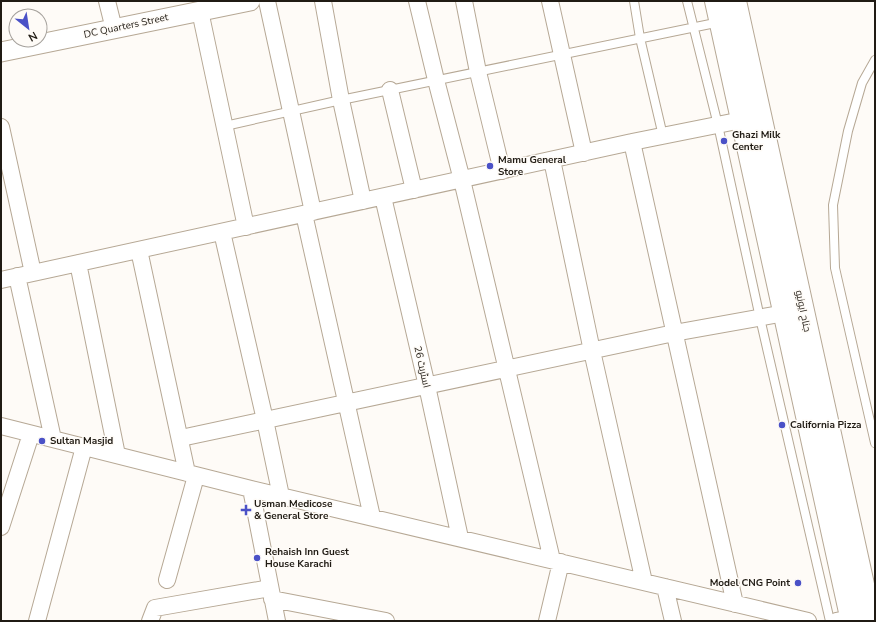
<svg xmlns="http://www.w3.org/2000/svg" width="876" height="622" viewBox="0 0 876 622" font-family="'Nunito Sans',Cairo,sans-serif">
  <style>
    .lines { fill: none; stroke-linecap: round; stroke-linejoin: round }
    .service-casing { stroke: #b6a895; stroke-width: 10 }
    .minor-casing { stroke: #b6a895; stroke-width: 18 }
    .tertiary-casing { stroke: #b6a895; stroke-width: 21 }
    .trunk-casing { stroke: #b6a895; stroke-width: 24 }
    .service { stroke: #fff; stroke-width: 8 }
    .minor { stroke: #fff; stroke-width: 16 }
    .tertiary { stroke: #fff; stroke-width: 19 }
    .trunk { stroke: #fff; stroke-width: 22 }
    .poi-dot { fill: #4a51c7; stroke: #fefbf7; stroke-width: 1.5 }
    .labels { text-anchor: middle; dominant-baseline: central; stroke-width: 3; stroke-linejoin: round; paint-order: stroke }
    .street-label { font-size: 10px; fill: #201b14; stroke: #fefbf7 }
    .poi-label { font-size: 10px; font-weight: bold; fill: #201b14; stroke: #fefbf7; text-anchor: start }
  </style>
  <rect width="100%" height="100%" fill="#fefbf7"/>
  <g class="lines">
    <!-- service casing -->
    <g class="service-casing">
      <path id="service" d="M 634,1 L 640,38 L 663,136
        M 687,1 L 718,125 L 760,318 L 830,621
        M 875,60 L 862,83 L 848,131 L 833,205 L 835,268 L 875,443
        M 225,126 L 341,100 L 720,22"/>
    </g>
    <!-- minor casing -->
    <g class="minor-casing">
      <path id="minor" d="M 107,1 L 114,29
        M 267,1 L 313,212
        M 323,1 L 341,100 L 363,201
        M 417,1 L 436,80 L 462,180 L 552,560
        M 464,1 L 478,72 L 502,171
        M 550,1 L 584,153
        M 200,11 L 246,227
        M 390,90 L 414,190
        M 1,127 L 33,273
        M 632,142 L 735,604
        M 552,160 L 592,351 L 644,582
        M 383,197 L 427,386 L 460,538
        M 304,214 L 372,517
        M 222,232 L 265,420 L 281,496
        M 139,250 L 187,473
        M 78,263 L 117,455
        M 17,276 L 53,439
        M 1,280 L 632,142 L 742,120
        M 1,426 L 251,489 L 808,621
        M 181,438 L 674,333 L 785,313
        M 251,489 L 277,621
        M 1,527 L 31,434
        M 167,580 L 196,476
        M 665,587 L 673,621
        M 272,599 L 386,621
        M 37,621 L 84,447
        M 150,621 L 155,608 L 270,588
        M 547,621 L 561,562
        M 836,621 L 851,618"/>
    </g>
    <!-- tertiary casing -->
    <g class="tertiary-casing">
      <path id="tertiary" d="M 1,52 L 250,1"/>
    </g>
    <!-- trunk casing -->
    <g class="trunk-casing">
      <path id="trunk" d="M 716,1 L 852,621
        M 735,1 L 871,621"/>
    </g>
    <!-- service -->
    <use href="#service" class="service"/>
    <!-- minor -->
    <use href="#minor" class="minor"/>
    <!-- tertiary -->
    <use href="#tertiary" class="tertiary"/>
    <!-- trunk -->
    <use href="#trunk" class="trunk"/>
  </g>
  <!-- markers -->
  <g class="poi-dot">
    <circle cx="724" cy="141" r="4"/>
    <circle cx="490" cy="166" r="4"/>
    <circle cx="782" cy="425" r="4"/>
    <circle cx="42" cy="441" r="4"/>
    <path d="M244 504h4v4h4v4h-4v4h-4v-4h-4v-4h4z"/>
    <circle cx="257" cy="558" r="4"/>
    <circle cx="798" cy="583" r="4"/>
  </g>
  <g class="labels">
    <!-- street labels -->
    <g class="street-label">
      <text transform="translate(126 26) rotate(-12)">DC Quarters Street</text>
      <text transform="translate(803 311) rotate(78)">جناح ایونیو</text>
      <text transform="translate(422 367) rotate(77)">اسٹریٹ 26</text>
    </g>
    <!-- poi labels -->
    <g class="poi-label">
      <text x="732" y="135">Ghazi Milk<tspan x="732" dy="12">Center</tspan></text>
      <text x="498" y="160">Mamu General<tspan x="498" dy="12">Store</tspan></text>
      <text x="790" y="425">California Pizza</text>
      <text x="50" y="441">Sultan Masjid</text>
      <text x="254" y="504">Usman Medicose<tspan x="254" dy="12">&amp; General Store</tspan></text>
      <text x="265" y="552">Rehaish Inn Guest<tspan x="265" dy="12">House Karachi</tspan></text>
      <text x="790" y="583" text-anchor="end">Model CNG Point</text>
    </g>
  </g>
  <!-- border -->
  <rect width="876" height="622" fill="none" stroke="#201b14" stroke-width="4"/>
  <!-- north arrow -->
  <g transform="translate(28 28) rotate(150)"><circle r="19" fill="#fefbf7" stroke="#a5a19c"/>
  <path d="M0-3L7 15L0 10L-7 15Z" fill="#4a51c7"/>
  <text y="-6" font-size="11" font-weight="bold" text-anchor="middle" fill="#201b14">N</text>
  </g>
</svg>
